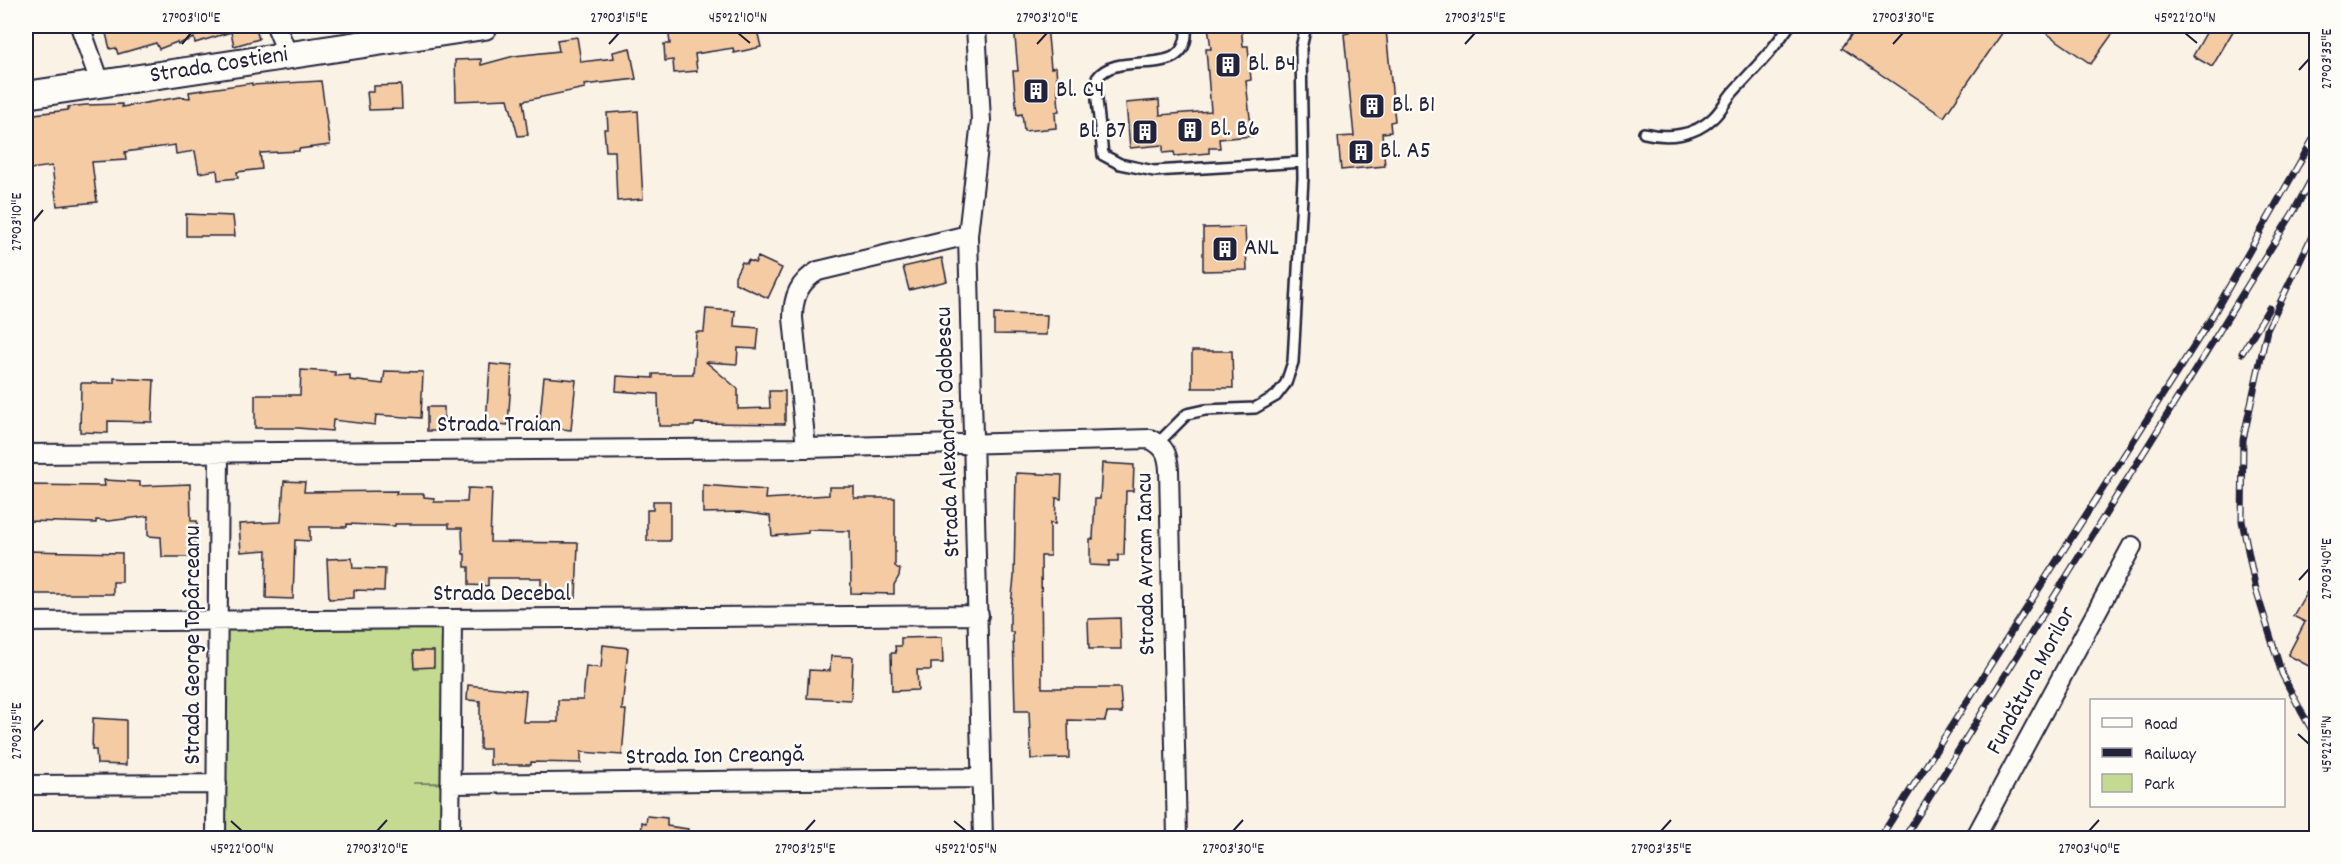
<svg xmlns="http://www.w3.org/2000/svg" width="2342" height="864" viewBox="0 0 2342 864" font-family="Dekko,sans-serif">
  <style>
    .green { fill: #c4da90; stroke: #737e66; stroke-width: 1.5 }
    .building { fill: #f4cba3; stroke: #22223b; stroke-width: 1.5 }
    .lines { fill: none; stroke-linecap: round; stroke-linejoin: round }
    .lane-casing { stroke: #22223b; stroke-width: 14 }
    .street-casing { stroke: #22223b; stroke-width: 22 }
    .secondary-casing { stroke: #22223b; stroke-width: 30 }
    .lane { stroke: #fdfcf7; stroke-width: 9 }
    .street { stroke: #fdfcf7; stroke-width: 18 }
    .secondary { stroke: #fdfcf7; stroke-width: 26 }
    .rail-casing { stroke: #22223b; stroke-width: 7 }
    .rail { stroke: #fdfcf7; stroke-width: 4.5; stroke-dasharray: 14; stroke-linecap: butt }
    .ticks { fill: none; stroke: #22223b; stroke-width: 2 }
    .labels { text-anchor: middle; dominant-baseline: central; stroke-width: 5; stroke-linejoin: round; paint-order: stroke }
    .poi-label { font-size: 24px; fill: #22223b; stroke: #fdfcf7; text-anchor: start }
    .street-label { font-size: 24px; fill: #22223b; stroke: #fdfcf7 }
    .neatline { fill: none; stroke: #22223b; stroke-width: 2 }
    .ticks-label { font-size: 15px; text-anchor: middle; fill: #22223b }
  </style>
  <rect width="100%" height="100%" fill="#fbf2e6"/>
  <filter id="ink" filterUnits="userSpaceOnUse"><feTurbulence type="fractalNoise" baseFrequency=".0167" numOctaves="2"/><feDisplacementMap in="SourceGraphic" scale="12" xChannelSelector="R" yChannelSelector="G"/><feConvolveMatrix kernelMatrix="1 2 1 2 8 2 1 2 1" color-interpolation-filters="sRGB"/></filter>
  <g filter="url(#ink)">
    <!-- green -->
    <path class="green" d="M 223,623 L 448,623 L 446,783 L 413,783 L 450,784 L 450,838 L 216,838 Z"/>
    <!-- building -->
    <path class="building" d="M 104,26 L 255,26 L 259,39 L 234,46 L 231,32 L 195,43 L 194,38 L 178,44 L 177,42 L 159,49 L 156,43 L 118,54 L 116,48 L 110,49 Z
      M 689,26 L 756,26 L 761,47 L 734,53 L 733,48 L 695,54 L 697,71 L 674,73 L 673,60 L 665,61 L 664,44 L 670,44 L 668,27 Z
      M 1014,26 L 1047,26 L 1051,68 L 1056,67 L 1059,111 L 1055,112 L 1056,128 L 1024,131 L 1022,114 L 1017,115 L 1013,71 L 1018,71 Z
      M 1208,26 L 1241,26 L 1243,46 L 1248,46 L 1251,80 L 1246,81 L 1252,136 L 1219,139 L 1220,148 L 1209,148 L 1209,153 L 1175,156 L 1174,152 L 1163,153 L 1163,145 L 1130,148 L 1126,103 L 1159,100 L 1160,115 L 1211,111 L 1206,49 L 1211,49 Z
      M 1348,26 L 1381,26 L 1381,31 L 1386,30 L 1395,121 L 1390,122 L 1391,132 L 1382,133 L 1385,166 L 1341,170 L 1338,137 L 1354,136 L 1344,34 L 1349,33 Z
      M 1857,26 L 2007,26 L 1944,117 L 1842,48 Z
      M 2036,26 L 2118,26 L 2091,64 Z
      M 2210,26 L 2236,26 L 2212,67 L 2193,56 Z
      M 577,37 L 581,62 L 614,58 L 613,52 L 630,48 L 636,79 L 584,85 L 585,88 L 523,101 L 528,135 L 518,136 L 508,99 L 456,101 L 455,60 L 481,59 L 481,65 L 514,56 L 559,51 L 557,40 Z
      M 321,81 L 330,145 L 299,149 L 299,151 L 260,153 L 262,169 L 237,172 L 238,178 L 218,180 L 217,170 L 199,173 L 195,151 L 176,154 L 175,145 L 125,152 L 126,160 L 92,162 L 97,202 L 57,206 L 52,166 L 30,169 L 26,115 L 68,110 L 68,107 L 86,105 L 122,104 L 122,107 L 180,97 L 190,98 L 189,92 L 252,83 L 252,85 Z
      M 401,85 L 402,109 L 369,110 L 367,92 L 374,92 L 374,86 Z
      M 638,111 L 643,199 L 617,201 L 615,151 L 606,151 L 604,129 L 608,129 L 607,113 Z
      M 186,214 L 233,216 L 235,236 L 186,236 Z
      M 1245,227 L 1247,270 L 1203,271 L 1203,228 Z
      M 758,257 L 782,268 L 768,298 L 735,283 L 735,276 L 742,262 L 746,264 L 748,260 L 755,263 Z
      M 942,258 L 947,281 L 909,290 L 903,267 Z
      M 706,309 L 735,311 L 734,326 L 759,328 L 757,349 L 738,348 L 737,364 L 706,362 L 738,389 L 738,409 L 770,408 L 769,391 L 785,391 L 785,424 L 695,423 L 694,426 L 659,426 L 658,394 L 616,391 L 617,376 L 653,378 L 653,374 L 693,374 L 696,332 L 704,332 Z
      M 994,314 L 1047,315 L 1046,335 L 994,334 Z
      M 1192,351 L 1232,351 L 1233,388 L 1192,388 Z
      M 490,364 L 512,366 L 508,425 L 486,423 Z
      M 301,370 L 335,372 L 335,376 L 350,375 L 350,380 L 383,384 L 385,371 L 423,372 L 421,418 L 376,415 L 375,425 L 333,420 L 332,431 L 298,428 L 255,428 L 255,395 L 300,395 Z
      M 544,377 L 576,380 L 571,430 L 539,427 Z
      M 114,378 L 154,380 L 152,422 L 108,421 L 108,433 L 80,432 L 81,383 L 114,383 Z
      M 427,407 L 444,407 L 444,431 L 427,431 Z
      M 1102,463 L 1134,465 L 1133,491 L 1126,491 L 1124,555 L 1118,555 L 1118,561 L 1109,561 L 1109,566 L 1090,565 L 1090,539 L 1093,539 L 1095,499 L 1100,499 Z
      M 1016,473 L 1062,475 L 1061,499 L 1056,498 L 1055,524 L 1050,523 L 1050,556 L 1041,556 L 1042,688 L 1120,688 L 1122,713 L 1107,713 L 1105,721 L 1068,720 L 1069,758 L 1031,759 L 1029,711 L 1015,711 L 1013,632 L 1010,632 L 1010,615 L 1014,577 Z
      M 104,480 L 140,482 L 140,486 L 190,484 L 191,521 L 197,521 L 197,537 L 194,537 L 198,557 L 162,557 L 161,537 L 148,536 L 148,516 L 109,521 L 96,520 L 96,523 L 26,521 L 26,485 L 105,486 Z
      M 284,481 L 305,482 L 304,492 L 397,491 L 396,494 L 424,494 L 424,497 L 434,498 L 434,502 L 467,502 L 468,488 L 492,489 L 490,542 L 578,543 L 576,598 L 541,596 L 541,578 L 488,578 L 488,586 L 469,585 L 469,567 L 465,567 L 465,554 L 463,554 L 462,528 L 449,528 L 449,524 L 395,524 L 395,526 L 347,524 L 347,527 L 310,527 L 310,541 L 295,540 L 293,599 L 266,598 L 267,550 L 241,552 L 239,524 L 281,522 Z
      M 703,485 L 766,490 L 765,499 L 829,495 L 829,487 L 854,487 L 854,498 L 895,498 L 895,566 L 900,570 L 899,576 L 894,585 L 894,594 L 851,593 L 850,531 L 808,530 L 808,533 L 772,536 L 770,516 L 741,512 L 703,513 Z
      M 653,501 L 670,501 L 670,541 L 647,541 L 647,510 L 653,510 Z
      M 26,551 L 122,553 L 122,582 L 113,582 L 113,594 L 26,594 Z
      M 352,558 L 353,568 L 385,569 L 384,591 L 354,590 L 354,598 L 329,599 L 327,559 Z
      M 2316,576 L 2316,670 L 2288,655 L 2305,622 L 2293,616 Z
      M 1120,618 L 1121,649 L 1089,649 L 1088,619 Z
      M 942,637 L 943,663 L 931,663 L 931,670 L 917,670 L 918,690 L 892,691 L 891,653 L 896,653 L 895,646 L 901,646 L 901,638 Z
      M 603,645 L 628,648 L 622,710 L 626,710 L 622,755 L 581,752 L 581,763 L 531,762 L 531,765 L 490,765 L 490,749 L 480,749 L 480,701 L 467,700 L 468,685 L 526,691 L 523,722 L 558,722 L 558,700 L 583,700 L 586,666 L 601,668 Z
      M 413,651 L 434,651 L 434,667 L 414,668 Z
      M 831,656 L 853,657 L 851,700 L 807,698 L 809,670 L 830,671 Z
      M 93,718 L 126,720 L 126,765 L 97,764 L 96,750 L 92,750 Z
      M 647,816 L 667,818 L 667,826 L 688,829 L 687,838 L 641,838 L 642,822 L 646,823 Z"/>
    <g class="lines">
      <!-- lane casing -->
      <g class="lane-casing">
        <path id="lane" d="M 1186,26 C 1191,84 1119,47 1097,78 L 1097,100 L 1103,155 L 1120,164 L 1154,171 L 1303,162
          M 1644,133 C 1668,139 1694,136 1713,118 C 1721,111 1726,100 1733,92 C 1754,69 1771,53 1789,26
          M 1158,443 L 1187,414 L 1205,410 L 1255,408 L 1276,396 L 1286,383 L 1293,362 L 1303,178 L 1301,48 L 1306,26"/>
      </g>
      <!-- street casing -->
      <g class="street-casing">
        <path id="street" d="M 80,26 L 101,85
          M 276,26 L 288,55
          M 976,26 L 981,121 L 968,235 L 983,838
          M 806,448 L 793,318 C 793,297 799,282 818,271 L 968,235
          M 26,454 L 806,448 L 1150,439 C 1165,447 1168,454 1169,470 L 1177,838
          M 26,622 L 979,615
          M 450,784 L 981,778
          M 26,785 L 217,784
          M 216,838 L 219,453
          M 450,838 L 452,619
          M 1975,838 L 2132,546"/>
      </g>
      <!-- secondary casing -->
      <g class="secondary-casing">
        <path id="secondary" d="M 26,95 L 484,26"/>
      </g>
      <!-- lane -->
      <use href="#lane" class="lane"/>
      <!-- street -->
      <use href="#street" class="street"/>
      <!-- secondary -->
      <use href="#secondary" class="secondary"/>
      <!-- rail casing -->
      <g class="rail-casing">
        <path id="rail" d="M 2311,238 L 2267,330 L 2243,440 L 2242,521 L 2256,590 L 2282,674 L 2301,711 L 2316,737
          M 2242,353 L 2269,308
          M 1880,838 L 2209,322 L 2316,134
          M 1904,838 L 2294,211 L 2316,171"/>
      </g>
      <!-- rail -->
      <use href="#rail" class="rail"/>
    </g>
  </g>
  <!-- ticks -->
  <path class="ticks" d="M 738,33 L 750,43M 2185,33 L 2197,43M 182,44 L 191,33M 609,44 L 619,33M 1037,44 L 1047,33M 1465,44 L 1475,33M 1893,44 L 1903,33M 2299,70 L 2309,59M 33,222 L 43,210M 2299,580 L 2309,569M 33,731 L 43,720M 2298,734 L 2309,744M 231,821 L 242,831M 954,821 L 966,831M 377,831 L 387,820M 805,831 L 815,820M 1233,831 L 1243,820M 1661,831 L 1671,820M 2089,831 L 2099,820"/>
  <!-- icons -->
  <defs>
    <g id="building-square" transform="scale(1.35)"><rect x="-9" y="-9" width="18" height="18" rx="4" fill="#22223b" stroke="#fdfcf7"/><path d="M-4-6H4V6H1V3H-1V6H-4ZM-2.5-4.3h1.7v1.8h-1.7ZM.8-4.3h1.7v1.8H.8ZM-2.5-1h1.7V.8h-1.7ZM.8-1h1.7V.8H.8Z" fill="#fff"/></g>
  </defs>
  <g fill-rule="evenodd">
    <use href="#building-square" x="1228" y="65"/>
    <use href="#building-square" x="1036" y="91"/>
    <use href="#building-square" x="1372" y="106"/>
    <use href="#building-square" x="1190" y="130"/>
    <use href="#building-square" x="1145" y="132"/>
    <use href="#building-square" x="1361" y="152"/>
    <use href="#building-square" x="1225" y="249"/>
  </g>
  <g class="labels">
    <!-- poi labels -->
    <g class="poi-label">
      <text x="1248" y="65">Bl. B4</text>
      <text x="1056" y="91">Bl. C4</text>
      <text x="1392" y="106">Bl. B1</text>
      <text x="1210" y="130">Bl. B6</text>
      <text x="1126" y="132" text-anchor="end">Bl. B7</text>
      <text x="1380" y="152">Bl. A5</text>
      <text x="1244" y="249">ANL</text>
    </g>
    <!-- street labels -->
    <g class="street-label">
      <text transform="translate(219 66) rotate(-9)">Strada Costieni</text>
      <text x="499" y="426">Strada Traian</text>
      <text transform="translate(949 432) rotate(-92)">Strada Alexandru Odobescu</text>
      <text transform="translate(1147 564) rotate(-91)">Strada Avram Iancu</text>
      <text x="502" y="595">Strada Decebal</text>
      <text transform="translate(194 645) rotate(-90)">Strada George Topârceanu</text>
      <text transform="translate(2032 681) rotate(-62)">Fundătura Morilor</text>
      <text transform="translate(715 757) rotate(-1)">Strada Ion Creangă</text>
    </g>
  </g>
  <!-- margin -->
  <rect width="2342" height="864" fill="none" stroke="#fdfcf7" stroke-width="66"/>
  <!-- legend -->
  <rect x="2090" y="699" width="195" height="108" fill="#fdfcf7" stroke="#a5a5ac" stroke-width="1.5"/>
  <rect x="2102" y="718" width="30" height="9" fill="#fdfcf7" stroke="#a5a5ac" stroke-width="1.5"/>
  <text x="2144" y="729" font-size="18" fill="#22223b">Road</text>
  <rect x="2102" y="748" width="30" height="9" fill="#22223b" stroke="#a5a5ac" stroke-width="1.5"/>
  <text x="2144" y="759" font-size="18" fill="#22223b">Railway</text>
  <rect x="2102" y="774" width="30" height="18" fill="#c4da90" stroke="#a5a5ac" stroke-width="1.5"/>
  <text x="2144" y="789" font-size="18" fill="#22223b">Park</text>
  <rect x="33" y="33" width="2276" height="798" class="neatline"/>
  <g class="ticks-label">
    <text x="191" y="22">27°03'10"E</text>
    <text x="619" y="22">27°03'15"E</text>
    <text x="738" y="22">45°22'10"N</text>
    <text x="1047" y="22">27°03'20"E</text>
    <text x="1475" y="22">27°03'25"E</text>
    <text x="1903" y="22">27°03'30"E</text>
    <text x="2185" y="22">45°22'20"N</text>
    <text transform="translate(2326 59) rotate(-90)" y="5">27°03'35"E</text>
    <text transform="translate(16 222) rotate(-90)" y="5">27°03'10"E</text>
    <text transform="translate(2326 569) rotate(-90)" y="5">27°03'40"E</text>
    <text transform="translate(16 731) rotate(-90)" y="5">27°03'15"E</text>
    <text transform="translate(2326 744) rotate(-90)" y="5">45°22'15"N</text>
    <text x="242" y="853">45°22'00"N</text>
    <text x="377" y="853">27°03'20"E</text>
    <text x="805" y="853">27°03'25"E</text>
    <text x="966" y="853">45°22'05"N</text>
    <text x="1233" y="853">27°03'30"E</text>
    <text x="1661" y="853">27°03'35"E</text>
    <text x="2089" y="853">27°03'40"E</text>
  </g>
</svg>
